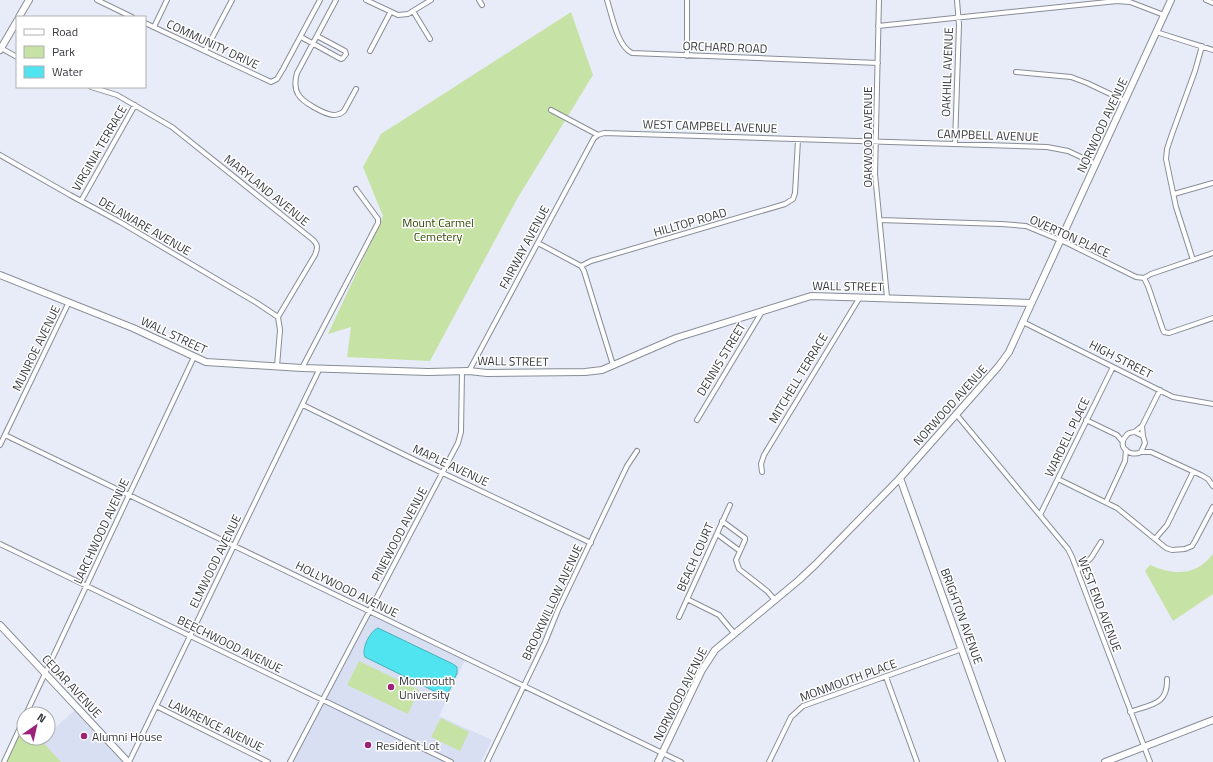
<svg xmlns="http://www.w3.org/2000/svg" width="1213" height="762" viewBox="0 0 1213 762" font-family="'Titillium Web',sans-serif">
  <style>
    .built { fill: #d8dff2 }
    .green { fill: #c7e2a5 }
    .water { fill: #50e3f0; stroke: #48b0ba }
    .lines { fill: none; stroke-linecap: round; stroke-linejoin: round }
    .street-casing { stroke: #888d97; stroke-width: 6 }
    .secondary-casing { stroke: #888d97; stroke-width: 8 }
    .street { stroke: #fff; stroke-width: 4 }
    .secondary { stroke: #fff; stroke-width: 6 }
    .poi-dot { fill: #9d2178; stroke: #fff; stroke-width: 1.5 }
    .labels { text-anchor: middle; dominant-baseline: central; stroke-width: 3; stroke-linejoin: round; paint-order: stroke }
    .street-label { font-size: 12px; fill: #36383d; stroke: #fff }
    .park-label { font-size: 12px; fill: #2f4501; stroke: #fff }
    .poi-label { font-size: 12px; fill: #36383d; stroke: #fff; text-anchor: start }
  </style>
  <rect width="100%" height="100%" fill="#e7ecf8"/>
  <!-- built -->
  <path class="built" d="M 369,611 L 466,658 L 439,716 L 492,740 L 481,762 L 289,762 Z
    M 75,710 L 126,762 L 5,762 L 24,738 L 39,738 L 41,740 L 44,738 L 48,738 L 48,734 Z"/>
  <!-- green -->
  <path class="green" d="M 571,12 L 593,75 L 517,199 L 430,361 L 347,357 L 351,327 L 328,334 L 383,216 L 363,167 L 381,134 Z
    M 1213,554 L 1213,594 L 1173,621 L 1145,571 L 1150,565 C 1174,575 1195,577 1213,554 Z
    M 359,661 L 419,690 L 408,714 L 347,685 Z
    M 441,718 L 469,732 L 460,751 L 431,737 Z
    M 24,722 L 24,738 L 39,738 L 61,762 L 5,762 Z"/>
  <!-- water -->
  <path class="water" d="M 378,628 L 453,664 L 457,667 L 457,673 L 450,689 L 448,692 L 444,694 L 438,693 L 365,657 C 361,649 370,631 378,628 Z"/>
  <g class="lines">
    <!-- street casing -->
    <g class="street-casing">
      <path id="street" d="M 97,0 L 132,17
        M 336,0 L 297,73 C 295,80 294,87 298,94 C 302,102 324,114 333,115 C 337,115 341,114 344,111 L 356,89
        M 366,0 L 398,15 L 408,14 L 431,0
        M 479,0 L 482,5
        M 607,0 C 612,15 617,46 632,53 L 878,63
        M 687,0 L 687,56
        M 879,0 L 875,174 L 887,297
        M 1206,0 L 1213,3
        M 413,11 L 430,39
        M 145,23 L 271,82 L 277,79 L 283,69 L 320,0
        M 878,26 L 1117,1 L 1130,2 L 1164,15
        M 154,27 L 167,0
        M 1156,32 L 1213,50
        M 301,37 L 341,59 L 343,58 L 346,54 L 345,51 L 317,36
        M 1,48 L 17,57
        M 205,51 L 232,0
        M 370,51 L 390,13
        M 1016,72 L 1071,77 L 1087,83 L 1125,101
        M 91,87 L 117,95 L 172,127 L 312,239 C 318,244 318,248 315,255 L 278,317 L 280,330 L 277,366
        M 551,110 L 598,135 L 604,133 L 1047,147 L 1068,151 L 1096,164
        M 955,144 L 959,25 L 957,0
        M 0,155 L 70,195 L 120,222 L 257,303 L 278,317
        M 1174,194 L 1213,183
        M 81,201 L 135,105
        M 880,220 L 1001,224 L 1026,226 L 1067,243 L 1136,277 L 1144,278 L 1148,286 L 1163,330 L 1164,332 L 1169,333 L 1213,318
        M 538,243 L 581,266 L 591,261 L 785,204 L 793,199 L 795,193 L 798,140
        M 1193,260 L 1176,207 L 1166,159 L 1167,149 L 1172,134 L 1195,71 L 1202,46
        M 581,266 L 584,271 L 613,365
        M 1144,278 L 1151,274 L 1213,253
        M 1023,322 L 1173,397 L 1213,404
        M 302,368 L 378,223 L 378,219 L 356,189
        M 469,371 L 594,138 L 598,135
        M 303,405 L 413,459 L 591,543
        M 956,414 L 1068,549 L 1072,557 L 1150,762
        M 697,420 L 763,310
        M 1086,420 L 1117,435 L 1123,442
        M 1135,432 L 1143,436 L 1145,443 L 1141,452 C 1130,458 1116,446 1126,436 C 1128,432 1131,433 1134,432 C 1137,431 1140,427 1142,426
        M 5,435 L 681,762
        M 1143,436 L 1142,426 L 1160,390
        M 0,445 L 69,302
        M 1141,452 L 1151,452 L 1201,475 L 1208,479 L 1213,486
        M 762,472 L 761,464 L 764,455 L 860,297
        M 1058,479 L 1117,508 L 1166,548 L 1172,550 L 1185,549 L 1192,546 L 1195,541 L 1213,507
        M 1106,502 L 1125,461 L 1126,450
        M 1040,515 L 1113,367
        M 722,521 L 745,538 L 745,540 L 736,560 L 739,569 L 767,591 L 775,600
        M 717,534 L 740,551
        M 1155,539 L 1167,525 L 1193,472
        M 0,544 L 451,762
        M 1078,570 L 1091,558 L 1101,542
        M 687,599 L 719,615 L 734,633
        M 679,617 L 730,505
        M 886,677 L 917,762
        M 156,706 L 268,762
        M 1130,712 C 1151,704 1168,705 1167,679
        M 26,714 L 194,357
        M 4,762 L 24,719
        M 129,762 L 320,368
        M 290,762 L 458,443 L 461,432 L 462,372
        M 487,762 L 545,642 L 558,610 L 614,493 L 627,466 L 637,451
        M 769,762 L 791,717 L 803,706 L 962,649"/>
    </g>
    <!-- secondary casing -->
    <g class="secondary-casing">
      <path id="secondary" d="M 19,17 L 29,0
        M 0,50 L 17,21
        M 0,275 L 133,328 L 206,362 L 302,368 L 428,372 L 469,371 L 487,373 L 585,372 L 602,370 L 676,338 L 811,296 L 1031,303
        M 900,478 L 1002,762
        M 0,625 L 128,762
        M 658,762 L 702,670 L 715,650 L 799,580 L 816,564 L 900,478 L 998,367 L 1009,352 L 1171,0
        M 1105,762 L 1213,720"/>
    </g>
    <!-- street -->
    <use href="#street" class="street"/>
    <!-- secondary -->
    <use href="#secondary" class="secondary"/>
  </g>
  <!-- markers -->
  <g class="poi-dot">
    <circle cx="391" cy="687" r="4"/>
    <circle cx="84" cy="736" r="4"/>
    <circle cx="368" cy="745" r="4"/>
  </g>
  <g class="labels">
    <!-- street labels -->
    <g class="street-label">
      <text transform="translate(213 44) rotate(25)">COMMUNITY DRIVE</text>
      <text transform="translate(725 47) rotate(2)">ORCHARD ROAD</text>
      <text transform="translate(947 72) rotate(-88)">OAKHILL AVENUE</text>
      <text transform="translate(1102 125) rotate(-65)">NORWOOD AVENUE</text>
      <text transform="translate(710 126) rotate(2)">WEST CAMPBELL AVENUE</text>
      <text transform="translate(988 135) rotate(2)">CAMPBELL AVENUE</text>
      <text transform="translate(867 137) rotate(-90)">OAKWOOD AVENUE</text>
      <text transform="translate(99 148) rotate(-60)">VIRGINIA TERRACE</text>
      <text transform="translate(267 190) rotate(39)">MARYLAND AVENUE</text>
      <text transform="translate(690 222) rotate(-16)">HILLTOP ROAD</text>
      <text transform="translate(145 226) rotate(30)">DELAWARE AVENUE</text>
      <text transform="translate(1070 236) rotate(24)">OVERTON PLACE</text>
      <text transform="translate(524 247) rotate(-62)">FAIRWAY AVENUE</text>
      <text transform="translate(848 286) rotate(1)">WALL STREET</text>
      <text transform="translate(174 335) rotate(25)">WALL STREET</text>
      <text transform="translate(36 348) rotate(-64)">MUNROE AVENUE</text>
      <text transform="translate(721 359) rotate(-59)">DENNIS STREET</text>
      <text transform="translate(1121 359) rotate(27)">HIGH STREET</text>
      <text transform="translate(513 361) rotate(1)">WALL STREET</text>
      <text transform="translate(798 378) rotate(-59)">MITCHELL TERRACE</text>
      <text transform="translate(950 405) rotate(-48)">NORWOOD AVENUE</text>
      <text transform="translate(1067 437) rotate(-64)">WARDELL PLACE</text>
      <text transform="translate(451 465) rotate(25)">MAPLE AVENUE</text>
      <text transform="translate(101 531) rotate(-65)">LARCHWOOD AVENUE</text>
      <text transform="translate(399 534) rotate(-62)">PINEWOOD AVENUE</text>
      <text transform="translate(695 557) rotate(-66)">BEACH COURT</text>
      <text transform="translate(215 561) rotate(-64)">ELMWOOD AVENUE</text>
      <text transform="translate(347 589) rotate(26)">HOLLYWOOD AVENUE</text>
      <text transform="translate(552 602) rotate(-65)">BROOKWILLOW AVENUE</text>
      <text transform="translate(1100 604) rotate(69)">WEST END AVENUE</text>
      <text transform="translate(962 616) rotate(70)">BRIGHTON AVENUE</text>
      <text transform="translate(230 644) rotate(26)">BEECHWOOD AVENUE</text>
      <text transform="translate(848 680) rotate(-20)">MONMOUTH PLACE</text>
      <text transform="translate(72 686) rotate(47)">CEDAR AVENUE</text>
      <text transform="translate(680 694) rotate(-63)">NORWOOD AVENUE</text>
      <text transform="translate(216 725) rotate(26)">LAWRENCE AVENUE</text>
    </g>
    <!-- park labels -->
    <g class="park-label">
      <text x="438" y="222">Mount Carmel<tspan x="438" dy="14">Cemetery</tspan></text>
    </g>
    <!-- poi labels -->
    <g class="poi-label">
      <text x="399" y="680">Monmouth<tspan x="399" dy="14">University</tspan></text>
      <text x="92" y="736">Alumni House</text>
      <text x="376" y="745">Resident Lot</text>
    </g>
  </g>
  <!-- legend -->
  <rect x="16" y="16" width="130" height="72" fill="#ffffff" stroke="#afafb1"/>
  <rect x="24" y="29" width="20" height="6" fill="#ffffff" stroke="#afafb1"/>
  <text x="52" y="36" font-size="12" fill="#36383d">Road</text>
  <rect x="24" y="46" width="20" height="12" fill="#c7e2a5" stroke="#afafb1"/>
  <text x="52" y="56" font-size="12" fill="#36383d">Park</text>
  <rect x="24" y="66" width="20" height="12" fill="#50e3f0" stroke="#afafb1"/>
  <text x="52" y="76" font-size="12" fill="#36383d">Water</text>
  <!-- north arrow -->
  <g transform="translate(36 726) rotate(34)"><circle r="19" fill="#ffffff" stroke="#afafb1"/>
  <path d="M0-3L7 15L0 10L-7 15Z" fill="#9d2178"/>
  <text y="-6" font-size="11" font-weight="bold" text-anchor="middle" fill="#36383d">N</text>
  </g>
</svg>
